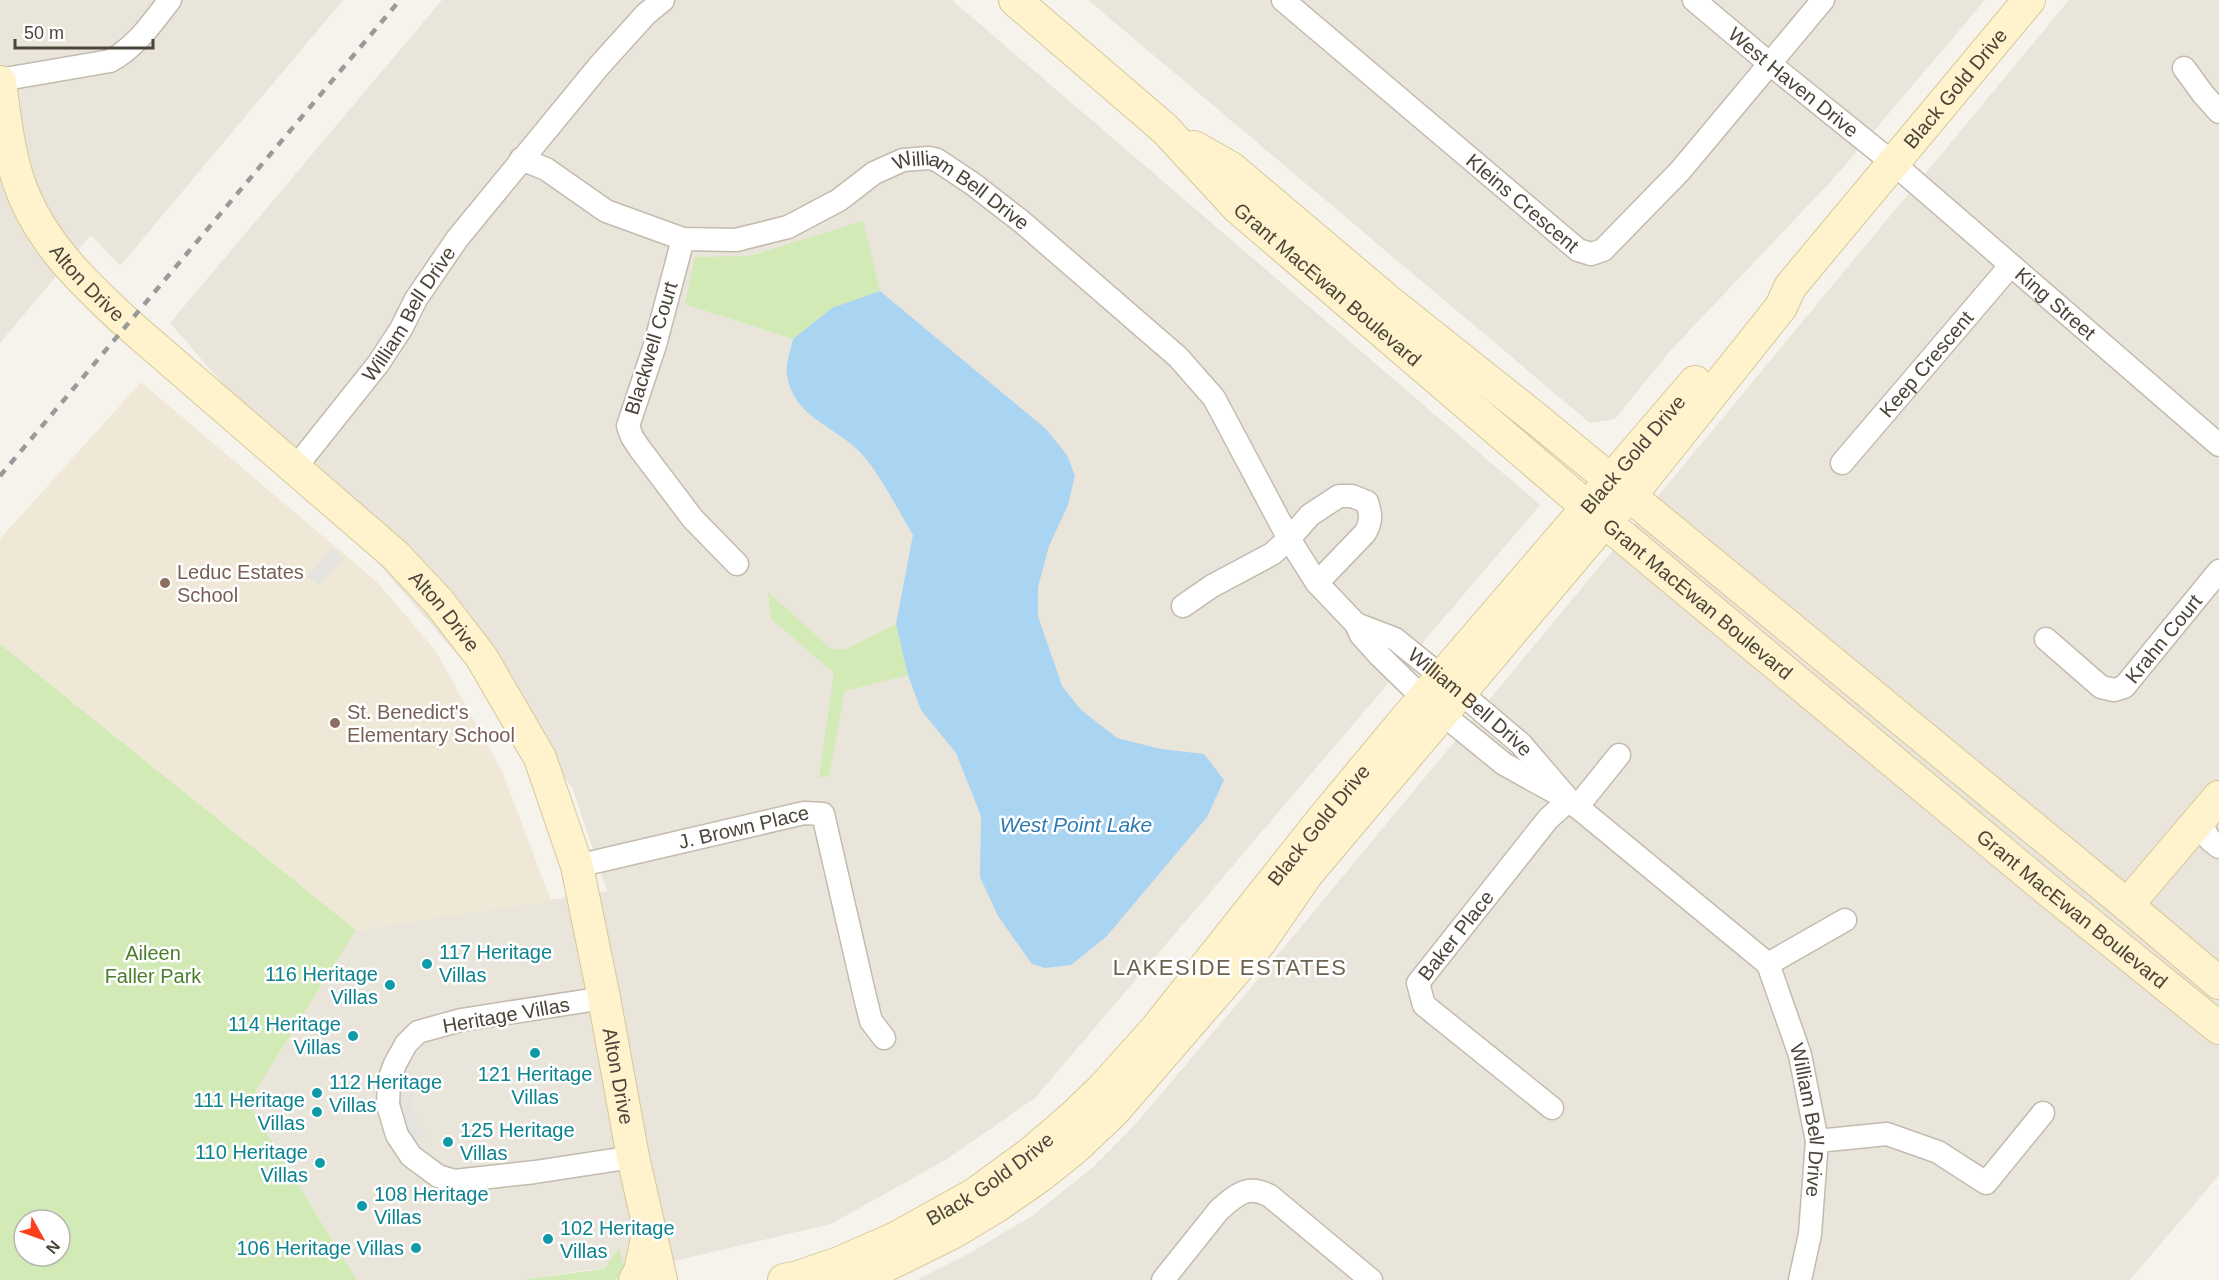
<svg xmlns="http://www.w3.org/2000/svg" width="2219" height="1280" viewBox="0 0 2219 1280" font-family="Arial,sans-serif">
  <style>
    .residential { fill: #eae5da }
    .education { fill: #efe8d6 }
    .green { fill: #d2eab5; fill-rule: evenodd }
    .parking { fill: #e5e3e0 }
    .water { fill: #a9d4f2 }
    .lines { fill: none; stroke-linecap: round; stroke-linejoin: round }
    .street-casing { stroke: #c2bbae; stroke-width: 25 }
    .secondary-casing { stroke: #d6c79b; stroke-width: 34 }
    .street { stroke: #fff; stroke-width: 22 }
    .secondary { stroke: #fff3cd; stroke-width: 32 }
    .rail { stroke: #9a9a9a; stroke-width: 4.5; stroke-dasharray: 8 8; stroke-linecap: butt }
    .education-dot { fill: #8d6e63; stroke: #fff; stroke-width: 2 }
    .culture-dot { fill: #0f9aa8; stroke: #fff; stroke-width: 2 }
    .labels { text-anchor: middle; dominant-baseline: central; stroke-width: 5; stroke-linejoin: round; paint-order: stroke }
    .street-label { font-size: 20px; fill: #4b4439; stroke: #fff }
    .education-label { font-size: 20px; fill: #785e54; stroke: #fff; text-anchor: start }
    .culture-label { font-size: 20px; fill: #0d838f; stroke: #fff; text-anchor: start }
    .park-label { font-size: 20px; fill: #4a7f2a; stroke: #fff }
    .water-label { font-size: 21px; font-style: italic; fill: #2e7ab2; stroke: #fff }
    .quarter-label { font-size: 22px; letter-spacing: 1.5px; fill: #6e6250; stroke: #fff }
  </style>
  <rect width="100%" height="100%" fill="#f6f3ec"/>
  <!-- residential -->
  <path class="residential" d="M 0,0 L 343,0 L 120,266 L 91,235 L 0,343 Z
    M 442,0 L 952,0 L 1540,505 L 1035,1098 L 947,1159 L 831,1224 L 670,1262 L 582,1271 L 519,1280 L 357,1280 L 248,1103 L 356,930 L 607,891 L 572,787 L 170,323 Z
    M 1088,0 L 1985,0 L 1834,178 L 1671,350 L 1615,419 L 1590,423 Z
    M 2069,0 L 2219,0 L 2219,1175 L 2130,1280 L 917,1280 L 968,1254 L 1032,1216 L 1092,1168 L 1132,1128 L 1233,1009 Z"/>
  <!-- education -->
  <path class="education" d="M 141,382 L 377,582 L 435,650 L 502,771 L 551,901 L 356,930 L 0,644 L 0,539 Z"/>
  <!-- green -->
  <path class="green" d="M 863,221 L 880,291 L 832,308 L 793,339 L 685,304 L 695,257 L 750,256 Z
    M 768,592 L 830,648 L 844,650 L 896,624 L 908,675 L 845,691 L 829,776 L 819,778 L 834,673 L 771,619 Z
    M 0,644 L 356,930 L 248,1103 L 357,1280 L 0,1280 ZM 24,1220 L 60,1220 L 60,1256 L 24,1256 Z
    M 619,1248 L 625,1271 L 616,1280 L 519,1280 L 604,1269 Z"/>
  <!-- parking -->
  <path class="parking" d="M 333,548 L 344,559 L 319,586 L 307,576 Z
    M 400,1082 L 415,1084 L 410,1109 L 425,1136 L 410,1145 L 398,1122 Z"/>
  <!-- water -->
  <path class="water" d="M 880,291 L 1046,429 L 1067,455 L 1075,476 L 1068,505 L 1049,546 L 1038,587 L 1038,616 L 1062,686 L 1081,710 L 1117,738 L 1161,749 L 1204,754 L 1224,780 L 1207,817 L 1106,937 L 1071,965 L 1045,968 L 1032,964 L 998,916 L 980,877 L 981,816 L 956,753 L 921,710 L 908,675 L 896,624 L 913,535 C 897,509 879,471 858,450 C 832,425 793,416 787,375 C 785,364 791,350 793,339 L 832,308 Z"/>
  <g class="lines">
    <!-- street casing -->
    <g class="street-casing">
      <g id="street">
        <path id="s1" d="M 1283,0 L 1578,250 L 1591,254 L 1603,250 L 1680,171 L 1823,0"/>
        <path id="s2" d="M 1694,0 L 1770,64 L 1893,163 L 2219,445"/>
        <path d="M 2184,68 L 2203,94 L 2219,112"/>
        <path d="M 0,80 L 110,61 C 136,47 152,23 170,0"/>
        <path id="s3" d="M 521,159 L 546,169 L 606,211 L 683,239 L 736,240 L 788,227 L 839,200 L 874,173 L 903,160 L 929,158 L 937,160 L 973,184 L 1022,222 L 1178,357 L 1214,398 L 1289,539 L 1317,583 L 1356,624 L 1361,635 L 1379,655 L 1423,698 L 1504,764 L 1569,800"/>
        <path d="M 683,239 L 655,345 L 628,426 L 632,437 L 640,449 L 693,519 L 737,564"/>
        <path id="s4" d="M 1842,463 L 2011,265"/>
        <path id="s5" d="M 295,468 L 378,364 L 401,329 L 416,299 L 457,239 L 599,66 L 646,14 L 663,0"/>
        <path d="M 1183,606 L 1212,586 L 1272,554 L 1289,539 L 1310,515 L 1339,496 L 1352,496 L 1367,502 C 1371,514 1372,521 1365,533 L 1317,583"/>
        <path id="s6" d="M 1356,624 L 1395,639 L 1442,677 L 1521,744 L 1569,800 L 1768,964 L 1800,1055 L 1817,1141 L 1810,1234 L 1800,1280"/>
        <path id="s7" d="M 2046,639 L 2101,687 L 2114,690 L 2124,687 L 2219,571"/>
        <path d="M 1577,807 L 1619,755"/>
        <path d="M 2199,821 L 2210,840 L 2219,847"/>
        <path id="s8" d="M 577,866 L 804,813 L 823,814 L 865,997 L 871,1021 L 884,1038"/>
        <path d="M 1768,964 L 1845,920"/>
        <path d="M 604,998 L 461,1020 L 418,1032 L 406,1044 L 395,1064 L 389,1080 L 388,1105 L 397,1135 L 411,1156 L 438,1176 L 454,1181 L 535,1172 L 633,1157"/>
        <path id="s9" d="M 1552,1108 L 1424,1005 L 1418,983 L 1548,819 L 1569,800"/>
        <path d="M 1817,1141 L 1887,1134 L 1938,1152 L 1986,1183 L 2043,1113"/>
        <path d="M 1163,1280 L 1219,1210 C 1237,1194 1248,1184 1270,1196 L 1371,1280"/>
      </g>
    </g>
    <!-- secondary casing -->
    <g class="secondary-casing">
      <g id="secondary">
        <path id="s10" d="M 1015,0 L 1165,129 L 1237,207 L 1587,507 L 2043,886 L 2219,1028"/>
        <path id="s11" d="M 0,82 C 4,112 7,143 16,173 C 34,236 81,281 128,324 L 395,555 L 439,602 L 482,658 L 540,758 L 577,866 L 604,998 L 633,1157 L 661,1280"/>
        <path d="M 1194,147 L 1231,168 L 1387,300 L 1534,417 L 2127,905 L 2219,983"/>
        <path d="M 2127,905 L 2219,797"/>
        <path d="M 635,1280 L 640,1271 L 648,1234"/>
        <path id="s12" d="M 784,1280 L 798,1277 L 839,1263 L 896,1238 L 975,1194 L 1031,1153 L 1072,1118 L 1104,1087 L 1156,1029 L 1325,816 L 1409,715 L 1695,382"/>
        <path id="s13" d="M 857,1280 L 952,1233 L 997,1206 L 1040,1176 L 1075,1148 L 1113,1112 L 1261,941 L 1307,874 L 1605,521 L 1635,490 L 1781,307 L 1790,287 L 2029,0"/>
      </g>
    </g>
    <!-- street -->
    <use href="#street" class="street"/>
    <!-- secondary -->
    <use href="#secondary" class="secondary"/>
    <!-- rail -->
    <path class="rail" d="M 0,476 L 400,0"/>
  </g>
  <!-- markers -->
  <g class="education-dot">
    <circle cx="165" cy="583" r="6"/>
    <circle cx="335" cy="723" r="6"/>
  </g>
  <g class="culture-dot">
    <circle cx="427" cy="964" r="6"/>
    <circle cx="390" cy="985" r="6"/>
    <circle cx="353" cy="1036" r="6"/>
    <circle cx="535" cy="1053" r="6"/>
    <circle cx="317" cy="1093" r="6"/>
    <circle cx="317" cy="1112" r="6"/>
    <circle cx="448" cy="1142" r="6"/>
    <circle cx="320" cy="1163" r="6"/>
    <circle cx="362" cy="1206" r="6"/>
    <circle cx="548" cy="1239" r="6"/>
    <circle cx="416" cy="1248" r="6"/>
  </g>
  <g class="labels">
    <!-- street labels -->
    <g class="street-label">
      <text stroke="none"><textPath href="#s2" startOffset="129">West Haven Drive</textPath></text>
      <text stroke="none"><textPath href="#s13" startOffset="1635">Black Gold Drive</textPath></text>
      <text stroke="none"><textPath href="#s3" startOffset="490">William Bell Drive</textPath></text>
      <text stroke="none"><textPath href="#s1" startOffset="314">Kleins Crescent</textPath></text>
      <text stroke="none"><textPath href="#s11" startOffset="225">Alton Drive</textPath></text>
      <text stroke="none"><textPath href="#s10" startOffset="423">Grant MacEwan Boulevard</textPath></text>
      <text stroke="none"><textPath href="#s2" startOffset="472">King Street</textPath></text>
      <text stroke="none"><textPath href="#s5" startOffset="192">William Bell Drive</textPath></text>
      <text transform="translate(651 348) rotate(-73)">Blackwell Court</text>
      <text stroke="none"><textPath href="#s4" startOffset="130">Keep Crescent</textPath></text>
      <text stroke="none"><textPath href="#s12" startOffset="1203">Black Gold Drive</textPath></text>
      <text stroke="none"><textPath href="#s10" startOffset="909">Grant MacEwan Boulevard</textPath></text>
      <text stroke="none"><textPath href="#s11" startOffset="711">Alton Drive</textPath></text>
      <text stroke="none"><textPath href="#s7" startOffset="159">Krahn Court</textPath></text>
      <text stroke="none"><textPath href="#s6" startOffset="140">William Bell Drive</textPath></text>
      <text stroke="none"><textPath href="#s12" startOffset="717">Black Gold Drive</textPath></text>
      <text stroke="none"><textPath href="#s8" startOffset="171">J. Brown Place</textPath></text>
      <text stroke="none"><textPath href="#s10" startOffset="1395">Grant MacEwan Boulevard</textPath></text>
      <text stroke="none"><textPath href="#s9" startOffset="248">Baker Place</textPath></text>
      <text transform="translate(506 1015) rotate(-10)">Heritage Villas</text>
      <text stroke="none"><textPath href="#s11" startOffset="1215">Alton Drive</textPath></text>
      <text stroke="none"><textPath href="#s6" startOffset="700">William Bell Drive</textPath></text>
      <text stroke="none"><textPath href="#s12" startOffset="231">Black Gold Drive</textPath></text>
    </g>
    <!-- education labels -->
    <g class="education-label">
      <text x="177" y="572">Leduc Estates<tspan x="177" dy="23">School</tspan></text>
      <text x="347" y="712">St. Benedict's<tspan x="347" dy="23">Elementary School</tspan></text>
    </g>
    <!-- culture labels -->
    <g class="culture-label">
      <text x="439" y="952">117 Heritage<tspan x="439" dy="23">Villas</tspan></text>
      <text x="378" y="974" text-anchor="end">116 Heritage<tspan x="378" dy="23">Villas</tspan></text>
      <text x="341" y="1024" text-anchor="end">114 Heritage<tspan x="341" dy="23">Villas</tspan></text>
      <text x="535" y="1074" text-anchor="middle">121 Heritage<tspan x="535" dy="23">Villas</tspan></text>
      <text x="329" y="1082">112 Heritage<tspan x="329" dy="23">Villas</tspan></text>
      <text x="305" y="1100" text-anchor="end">111 Heritage<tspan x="305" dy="23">Villas</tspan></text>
      <text x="460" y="1130">125 Heritage<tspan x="460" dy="23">Villas</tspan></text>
      <text x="308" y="1152" text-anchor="end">110 Heritage<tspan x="308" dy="23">Villas</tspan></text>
      <text x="374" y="1194">108 Heritage<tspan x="374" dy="23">Villas</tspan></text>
      <text x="560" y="1228">102 Heritage<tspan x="560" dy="23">Villas</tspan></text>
      <text x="404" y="1248" text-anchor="end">106 Heritage Villas</text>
    </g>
    <!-- park labels -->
    <g class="park-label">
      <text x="153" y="953">Aileen<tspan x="153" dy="23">Faller Park</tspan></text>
    </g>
    <!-- water labels -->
    <g class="water-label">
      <text x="1076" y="824">West Point Lake</text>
    </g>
    <!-- quarter labels -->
    <g class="quarter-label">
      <text x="1230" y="967">LAKESIDE ESTATES</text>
    </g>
  </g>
  <!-- north arrow -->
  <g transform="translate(42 1238) rotate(130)"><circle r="28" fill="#ffffff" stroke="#b7b4b0" stroke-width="1.5"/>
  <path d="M0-4.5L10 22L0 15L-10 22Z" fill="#fc3f1d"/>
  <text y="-9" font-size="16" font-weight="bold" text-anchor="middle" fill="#4b4439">N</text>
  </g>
  <!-- scale -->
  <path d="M15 39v9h138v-9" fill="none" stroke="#4b4439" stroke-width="3"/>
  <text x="24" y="39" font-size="18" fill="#4b4439" stroke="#ffffff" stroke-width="4.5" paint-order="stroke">50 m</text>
</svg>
